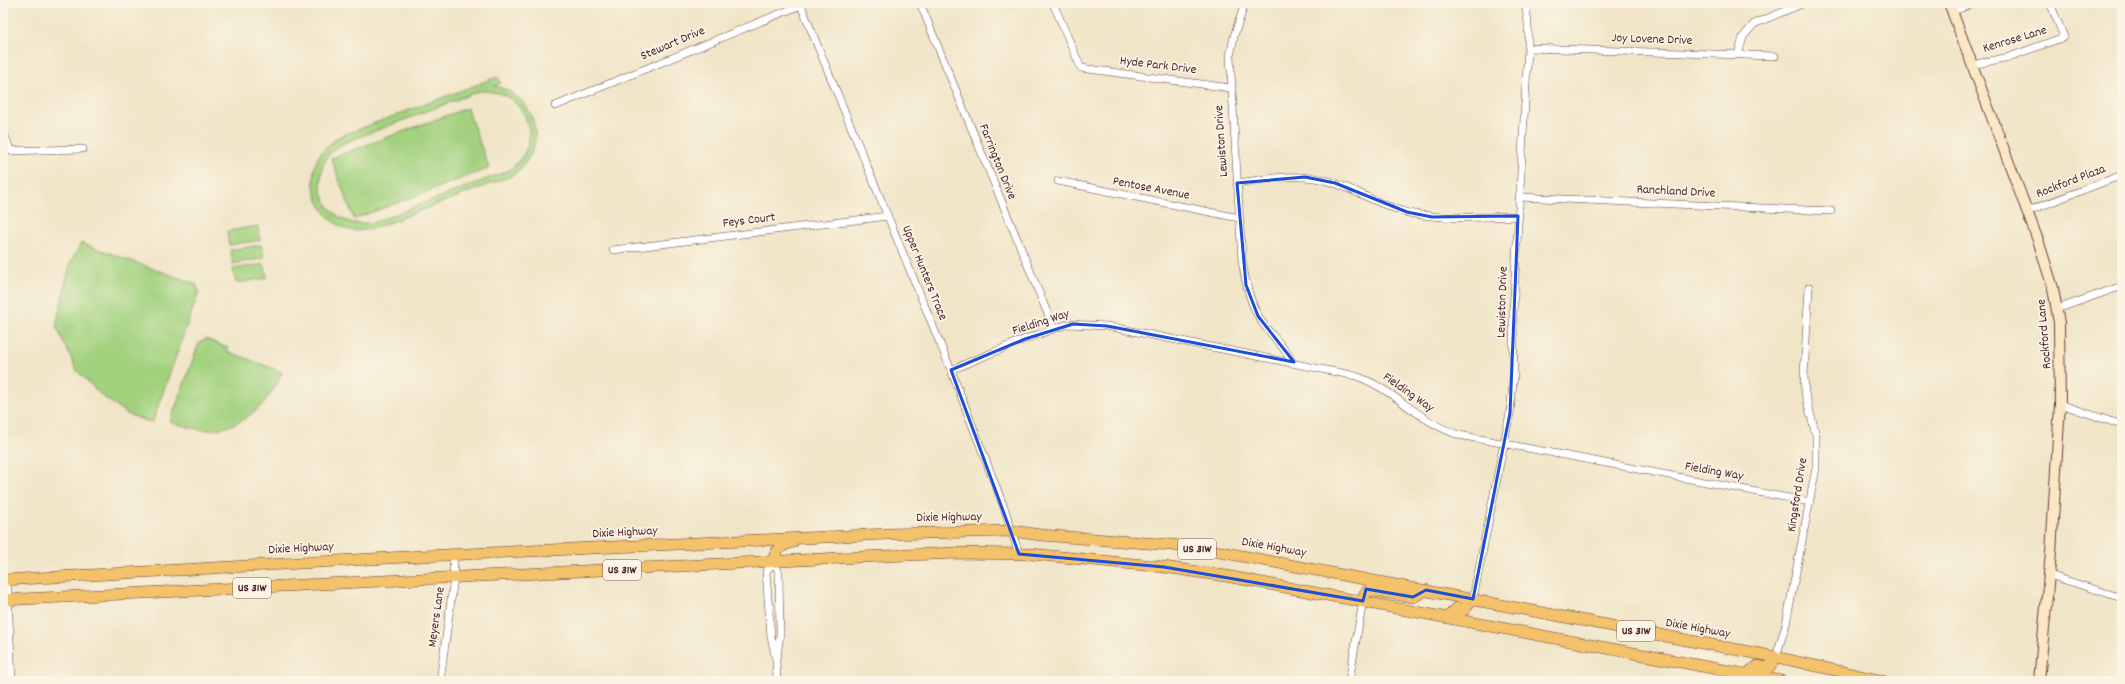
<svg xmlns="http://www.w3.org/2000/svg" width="2125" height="684" viewBox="0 0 2125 684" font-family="Dekko,sans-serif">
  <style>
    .green { fill: #a3d27f; stroke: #767855; fill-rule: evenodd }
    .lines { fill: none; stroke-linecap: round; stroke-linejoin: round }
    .minor-casing { stroke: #633d42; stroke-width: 8 }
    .secondary-casing { stroke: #633d42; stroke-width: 12 }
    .primary-casing { stroke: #633d42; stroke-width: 12 }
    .minor { stroke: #fff; stroke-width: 7 }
    .secondary { stroke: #fbe7c3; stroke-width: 10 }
    .primary { stroke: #f4c26a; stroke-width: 11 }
    .marked { fill: none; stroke: #1d4ed8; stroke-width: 3; stroke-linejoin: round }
    .labels { text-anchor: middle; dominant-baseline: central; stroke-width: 3.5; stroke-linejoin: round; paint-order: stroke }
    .shield { fill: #fcf5e5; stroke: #7f5f63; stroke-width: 1 }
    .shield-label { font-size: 12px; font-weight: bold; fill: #4a1f2b }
    .street-label { font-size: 13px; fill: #4a1f2b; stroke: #fcf5e5 }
  </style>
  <rect width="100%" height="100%" fill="#fcf5e5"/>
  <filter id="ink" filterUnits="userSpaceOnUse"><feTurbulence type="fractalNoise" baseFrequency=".025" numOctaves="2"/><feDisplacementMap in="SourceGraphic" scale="8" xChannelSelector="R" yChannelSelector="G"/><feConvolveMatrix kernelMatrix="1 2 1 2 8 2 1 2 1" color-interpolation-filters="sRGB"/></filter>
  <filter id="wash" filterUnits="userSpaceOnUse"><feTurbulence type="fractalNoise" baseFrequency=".012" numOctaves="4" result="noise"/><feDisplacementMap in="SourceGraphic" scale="16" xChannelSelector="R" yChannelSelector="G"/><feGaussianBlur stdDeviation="0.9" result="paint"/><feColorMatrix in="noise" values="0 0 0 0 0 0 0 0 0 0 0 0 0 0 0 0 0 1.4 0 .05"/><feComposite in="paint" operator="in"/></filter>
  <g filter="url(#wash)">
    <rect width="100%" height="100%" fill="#f0e5c7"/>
    <!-- green -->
    <path class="green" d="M 497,77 L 501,83 L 494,86 C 531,93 549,137 523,166 C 520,170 515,173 511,176 L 378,227 C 369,229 358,232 350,230 C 318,222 301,174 324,149 C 328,145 334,141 338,137 ZM 479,91 C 488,91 498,92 506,96 C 527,108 537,136 522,157 C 519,161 514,166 510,170 L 375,222 C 365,223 354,225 345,220 C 319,208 313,174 331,152 C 334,149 340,146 344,143 Z
      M 467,108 L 489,168 L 354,219 L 331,158 Z
      M 258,226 L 260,240 L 229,245 L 227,231 Z
      M 81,243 L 196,284 L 199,291 L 152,423 L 127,414 L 101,395 L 77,371 L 56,326 L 70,264 Z
      M 261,245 L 264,258 L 233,264 L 230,250 Z
      M 264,264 L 267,278 L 236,283 L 233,269 Z
      M 206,339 L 228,348 L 227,351 L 282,372 C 270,404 242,429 207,430 C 195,430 182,425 170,422 L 199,343 Z"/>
  </g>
  <g filter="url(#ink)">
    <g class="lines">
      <!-- minor casing -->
      <g class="minor-casing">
        <path id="minor" d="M 800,3 L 951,370 L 1005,510 L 1019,554
          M 920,3 L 1054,329
          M 1053,3 L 1081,68 L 1231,88
          M 1245,3 L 1234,36 L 1230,56 L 1242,261 C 1246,284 1250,306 1264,325 C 1274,338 1284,346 1292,362
          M 1953,11 L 1976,3
          M 1528,48 L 1775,56
          M 1738,55 L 1743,37 L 1754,24 L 1804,3
          M 1972,65 L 2009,57 L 2064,37 L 2050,3
          M 555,106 L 801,5
          M 3,130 L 10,150
          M 3,151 L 83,149
          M 1058,181 L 1239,218
          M 1237,183 C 1265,179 1296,173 1324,180 C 1353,187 1379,206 1409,213 C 1445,220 1482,217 1518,216
          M 1519,197 L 1831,211
          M 2028,211 L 2122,175
          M 613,250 L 888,216
          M 2057,309 L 2122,286
          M 951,370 L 1025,339 L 1068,324 L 1107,326 L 1356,376 C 1396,390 1418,422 1459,435 L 1810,502
          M 2060,404 L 2122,425
          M 774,561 L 766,572 L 771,637 L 776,660 L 777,681
          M 774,561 L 779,573 L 780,635 L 777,656
          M 2049,575 L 2122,598
          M 7,580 L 12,681
          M 1473,599 L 1510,413 L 1514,374 L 1513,313 L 1528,48 L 1528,23 L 1525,3
          M 1776,657 L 1786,624 L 1816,468 L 1816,435 L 1805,393 L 1804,375 L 1809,287
          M 440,681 L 454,578 L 453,555
          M 1349,681 L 1363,601"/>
      </g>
      <!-- secondary casing -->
      <g class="secondary-casing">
        <path id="secondary" d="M 1949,3 L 2039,243 L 2053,288 L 2059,323 L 2060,404 L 2051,553 L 2039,681"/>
      </g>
      <!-- primary casing -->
      <g class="primary-casing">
        <path id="primary" d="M 774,561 C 774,549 783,545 793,542
          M 3,580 L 423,556 L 888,534 L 1012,531 L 1041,535 L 1172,545 L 1215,551 L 1776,657 L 1883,681
          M 3,600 L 860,557 L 956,553 L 1031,554 L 1164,567 L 1226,576 L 1781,681
          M 1363,601 L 1365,593 L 1369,590 L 1413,597 L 1426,590
          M 1448,617 L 1457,608 L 1464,610 L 1473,599
          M 1746,675 L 1757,666 L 1769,668 L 1776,657"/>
      </g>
      <!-- minor -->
      <use href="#minor" class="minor"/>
      <!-- secondary -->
      <use href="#secondary" class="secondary"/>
      <!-- primary -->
      <use href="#primary" class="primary"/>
    </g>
  </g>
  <!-- marked area -->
  <path class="marked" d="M 1305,177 L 1335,183 L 1407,212 L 1432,217 L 1518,216 L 1510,413 L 1473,599 L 1426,590 L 1413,597 L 1366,589 L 1363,601 L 1164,567 L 1019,554 L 951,370 L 1025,339 L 1073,324 L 1107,326 L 1294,362 L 1258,316 L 1246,285 L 1237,183 Z"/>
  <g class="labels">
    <!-- shield labels -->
    <g class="shield">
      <rect x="1178" y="539" width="38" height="20" rx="3"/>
      <rect x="603" y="560" width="38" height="20" rx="3"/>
      <rect x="233" y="578" width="38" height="20" rx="3"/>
      <rect x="1617" y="621" width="38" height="20" rx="3"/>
    </g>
    <g class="shield-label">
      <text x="1197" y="549">US 31W</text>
      <text x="622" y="570">US 31W</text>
      <text x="252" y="588">US 31W</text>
      <text x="1636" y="631">US 31W</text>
    </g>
    <!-- street labels -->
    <g class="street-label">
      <text transform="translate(1652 40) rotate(2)">Joy Lovene Drive</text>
      <text transform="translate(2015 40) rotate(-17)">Kenrose Lane</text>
      <text transform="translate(673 44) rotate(-23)">Stewart Drive</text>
      <text transform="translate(1158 66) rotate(7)">Hyde Park Drive</text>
      <text transform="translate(1222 141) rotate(-94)">Lewiston Drive</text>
      <text transform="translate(997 162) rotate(68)">Farrington Drive</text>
      <text transform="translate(2071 182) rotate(-21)">Rockford Plaza</text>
      <text transform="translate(1151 189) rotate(11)">Pentose Avenue</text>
      <text transform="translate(1676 192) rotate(3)">Ranchland Drive</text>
      <text transform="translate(749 221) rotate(-7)">Feys Court</text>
      <text transform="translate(924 273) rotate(68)">Upper Hunters Trace</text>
      <text transform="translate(1503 302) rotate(-88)">Lewiston Drive</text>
      <text transform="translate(1041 323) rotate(-18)">Fielding Way</text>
      <text transform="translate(2045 334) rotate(-95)">Rockford Lane</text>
      <text transform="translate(1408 393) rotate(35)">Fielding Way</text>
      <text transform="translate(1714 472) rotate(10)">Fielding Way</text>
      <text transform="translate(1798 495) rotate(-81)">Kingsford Drive</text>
      <text transform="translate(949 518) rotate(-1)">Dixie Highway</text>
      <text transform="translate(625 533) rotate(-3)">Dixie Highway</text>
      <text transform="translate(1274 548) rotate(10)">Dixie Highway</text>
      <text transform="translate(301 549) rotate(-3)">Dixie Highway</text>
      <text transform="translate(437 617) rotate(-82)">Meyers Lane</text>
      <text transform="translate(1698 629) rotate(10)">Dixie Highway</text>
    </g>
  </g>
  <!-- margin -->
  <rect width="2125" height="684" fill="none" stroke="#fcf5e5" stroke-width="16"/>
</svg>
